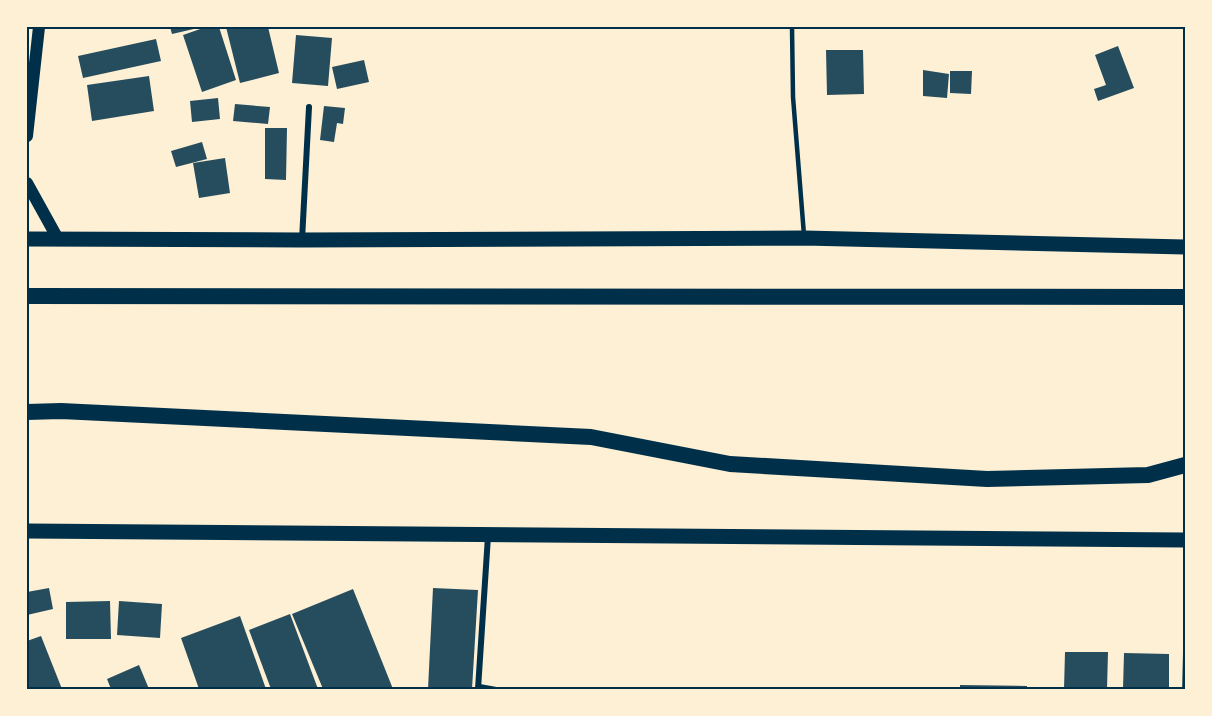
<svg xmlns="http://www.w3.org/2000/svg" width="1212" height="716" viewBox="0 0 1212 716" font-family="'Fira Sans Condensed',sans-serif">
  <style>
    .building { fill: #264d5e }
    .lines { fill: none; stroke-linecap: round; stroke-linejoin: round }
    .service { stroke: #003049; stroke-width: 4.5 }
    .minor { stroke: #003049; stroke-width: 6 }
    .secondary { stroke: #003049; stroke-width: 12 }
    .primary { stroke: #003049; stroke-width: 15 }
    .trunk { stroke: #003049; stroke-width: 16 }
    .neatline { fill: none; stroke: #003049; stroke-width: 2 }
  </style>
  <rect width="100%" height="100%" fill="#fdf0d5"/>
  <!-- building -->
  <path class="building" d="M 170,27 L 198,27 L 198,28 L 172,34 Z
    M 206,27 L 219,27 L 236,80 L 202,92 L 183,35 Z
    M 226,27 L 268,27 L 279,73 L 240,83 Z
    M 296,35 L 332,38 L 328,86 L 292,83 Z
    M 156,39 L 161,61 L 83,78 L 78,56 Z
    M 1118,46 L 1134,88 L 1098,101 L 1094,89 L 1106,85 L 1095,55 Z
    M 826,50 L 863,50 L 864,94 L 827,95 Z
    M 364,60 L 369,82 L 337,89 L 332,67 Z
    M 923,70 L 949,74 L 947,98 L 923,96 Z
    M 950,71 L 972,71 L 971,94 L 950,93 Z
    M 149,76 L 154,111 L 92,121 L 87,85 Z
    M 218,98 L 220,119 L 192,122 L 190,101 Z
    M 235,104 L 270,107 L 268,124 L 233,121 Z
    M 324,106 L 345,108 L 343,124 L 337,123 L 334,142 L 320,140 Z
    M 265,128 L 287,128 L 286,180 L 265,179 Z
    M 202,142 L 207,159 L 176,167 L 171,151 Z
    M 225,158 L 230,193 L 199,198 L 193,163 Z
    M 49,588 L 53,609 L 27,615 L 27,592 Z
    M 433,588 L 478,590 L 472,689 L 428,689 Z
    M 353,589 L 393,689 L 323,689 L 292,614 Z
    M 110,601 L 111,639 L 66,639 L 66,602 Z
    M 119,601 L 162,604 L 160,638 L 117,635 Z
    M 290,614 L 318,689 L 271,689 L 249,630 Z
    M 240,616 L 266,689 L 199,689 L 181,638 Z
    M 41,636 L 62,689 L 27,689 L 27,641 Z
    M 1065,652 L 1108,652 L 1107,689 L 1064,689 Z
    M 1124,653 L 1169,654 L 1169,689 L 1123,689 Z
    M 1183,653 L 1185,653 L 1185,689 L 1182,689 Z
    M 139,665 L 149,689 L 111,689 L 107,679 Z
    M 960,685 L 1027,686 L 1027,689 L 960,689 Z"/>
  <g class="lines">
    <!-- service -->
    <path class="service" d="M 792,27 L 793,97 L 804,235
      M 478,686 L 495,689"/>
    <!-- minor -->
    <path class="minor" d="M 302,240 L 309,107
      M 478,689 L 488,536"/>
    <!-- secondary -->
    <path class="secondary" d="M 27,136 L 39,27
      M 27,183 L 58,239"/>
    <!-- primary -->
    <path class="primary" d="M 27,239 L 301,240 L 804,238 L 1185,247
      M 27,531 L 1185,540"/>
    <!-- trunk -->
    <path class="trunk" d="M 27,296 L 1185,297
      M 27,412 L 61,411 L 591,437 L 730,464 L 987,479 L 1148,475 L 1185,465"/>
  </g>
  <!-- border -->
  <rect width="1212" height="716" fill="none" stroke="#fdf0d5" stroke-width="57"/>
  <rect x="28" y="28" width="1156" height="660" class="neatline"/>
</svg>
